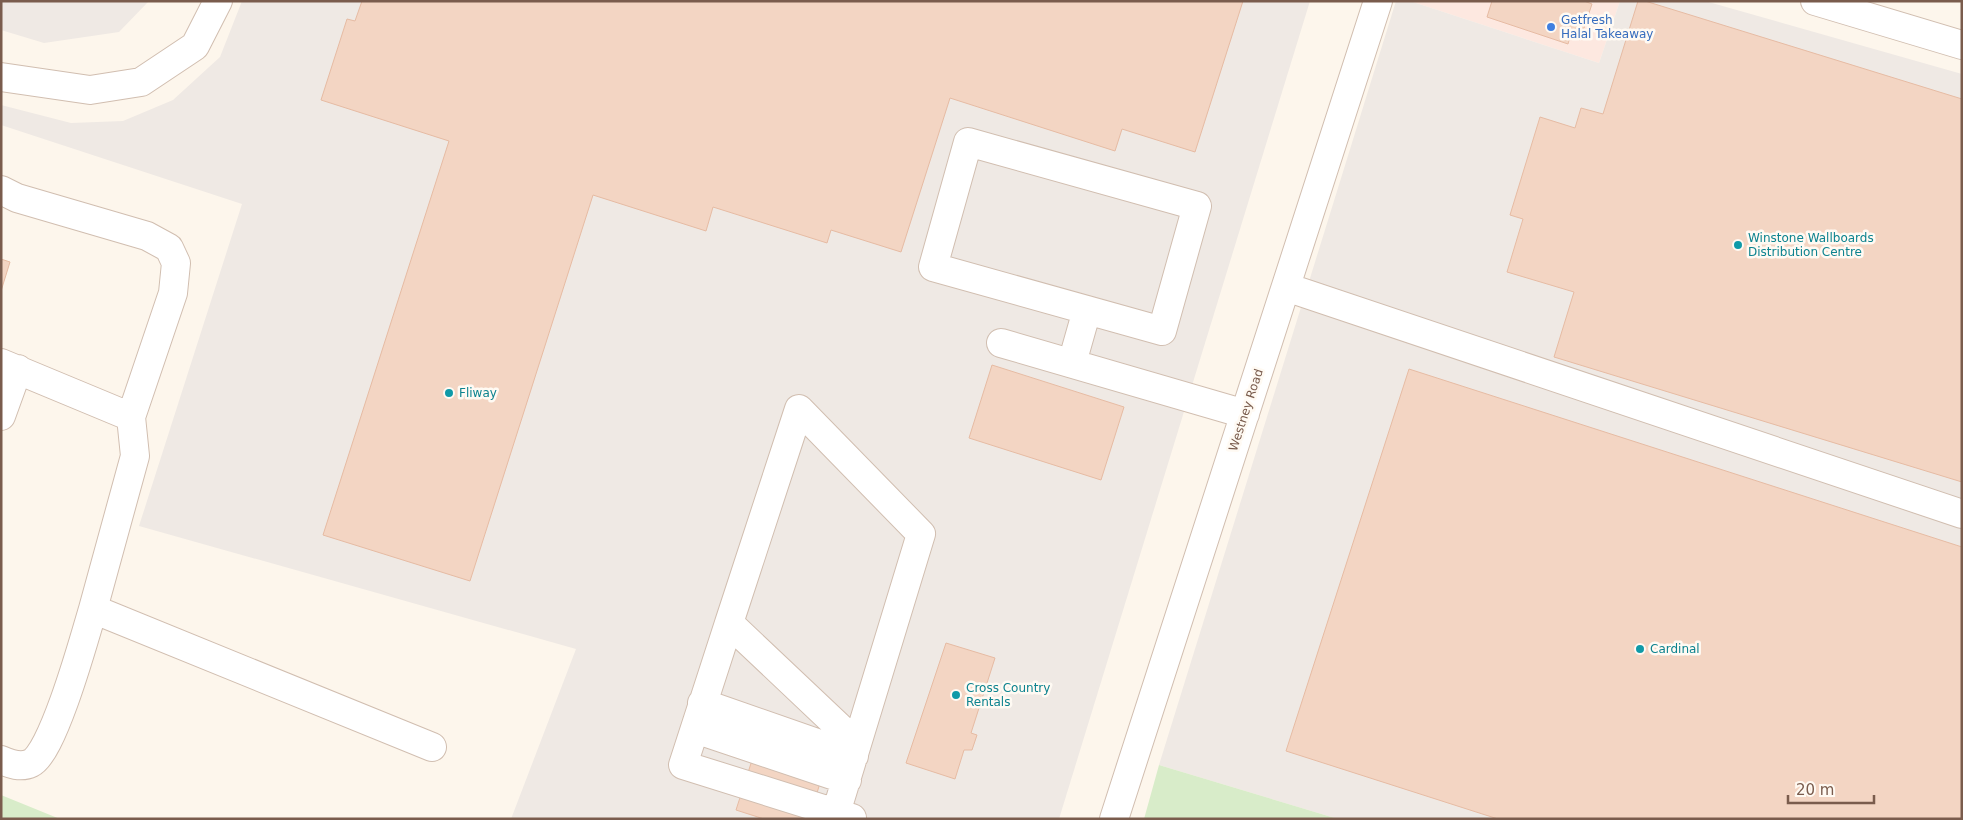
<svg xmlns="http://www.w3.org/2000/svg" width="1963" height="820" viewBox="0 0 1963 820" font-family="'DejaVu Sans',sans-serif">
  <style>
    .commercial { fill: #fde8e0 }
    .industrial { fill: #efe9e4 }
    .green { fill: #d8ecc9 }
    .building { fill: #f3d5c3; stroke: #e6bba3 }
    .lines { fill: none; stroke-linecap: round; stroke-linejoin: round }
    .minor-casing { stroke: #d1beb0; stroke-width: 30 }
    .minor { stroke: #fff; stroke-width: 28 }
    .shop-dot { fill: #3f7fe0; stroke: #fffaf3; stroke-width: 2 }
    .culture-dot { fill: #0f9aa8; stroke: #fffaf3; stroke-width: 2 }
    .labels { text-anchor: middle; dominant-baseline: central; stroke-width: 5; stroke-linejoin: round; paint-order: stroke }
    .shop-label { font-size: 12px; fill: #366cbe; stroke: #fffaf3; text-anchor: start }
    .culture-label { font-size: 12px; fill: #0d838f; stroke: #fffaf3; text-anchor: start }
    .street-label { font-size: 12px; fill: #7a5c4d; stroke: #fffaf3 }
  </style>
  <rect width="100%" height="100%" fill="#fdf6ec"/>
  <!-- commercial -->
  <path class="commercial" d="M 1410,1 L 1620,1 L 1599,63 Z"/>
  <!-- industrial -->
  <path class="industrial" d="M 1,1 L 149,1 L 119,32 L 44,43 L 1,30 Z
    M 242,1 L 1310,1 L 1059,819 L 511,819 L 576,649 L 139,526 L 242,204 L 1,125 L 1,105 L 71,123 L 123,121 L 173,100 L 220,57 Z
    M 1396,1 L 1410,1 L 1599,63 L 1620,1 L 1705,1 L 1962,74 L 1962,819 L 1338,819 L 1159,765 Z"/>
  <!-- green -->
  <path class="green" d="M 1159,765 L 1338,819 L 1144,819 Z
    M 1,795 L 60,819 L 1,819 Z"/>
  <!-- building -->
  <path class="building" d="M 362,1 L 1243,1 L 1195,152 L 1122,129 L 1115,151 L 950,98 L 901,252 L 831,230 L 827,243 L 713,207 L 706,231 L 593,195 L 470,581 L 323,535 L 449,141 L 321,100 L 347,19 L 355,21 Z
    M 1492,1 L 1584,1 L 1592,4 L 1580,40 L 1570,37 L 1568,44 L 1487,17 Z
    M 1638,1 L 1645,1 L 1962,99 L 1962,482 L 1554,357 L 1574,292 L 1507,272 L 1523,219 L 1510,215 L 1540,117 L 1575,128 L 1581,108 L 1603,114 Z
    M 1,259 L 10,262 L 1,291 Z
    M 992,365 L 1124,407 L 1101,480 L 969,438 Z
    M 1409,369 L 1962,547 L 1962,819 L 1498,819 L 1286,751 Z
    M 946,643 L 995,658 L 971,733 L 977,735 L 972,750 L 964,750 L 955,779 L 906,763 Z
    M 763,726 L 831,747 L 809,819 L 764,819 L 736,810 Z"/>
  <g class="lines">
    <!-- minor casing -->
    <g class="minor-casing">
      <path id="minor" d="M 1815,1 L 1962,45
        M 1,77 L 90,90 L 141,82 L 195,46 L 218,1
        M 968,142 L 1197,206 L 1162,331 L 933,267 Z
        M 1,190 L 17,198 L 147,236 L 169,248 L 176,263 L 173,293 L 131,417 L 135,456 L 93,609 L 432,747
        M 1286,287 L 1962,514
        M 1001,343 L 1245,414
        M 1,363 L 131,417
        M 1072,363 L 1087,310
        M 1,416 L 18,369
        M 729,623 L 683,765 L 852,818
        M 702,703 L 854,756
        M 695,729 L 847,780
        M 1,760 C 10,764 21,768 31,763 C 53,753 85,636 93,609
        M 836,813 L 857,744 L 729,623 L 799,409 L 921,534 L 857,744
        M 1114,819 L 1378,1"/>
    </g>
    <!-- minor -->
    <use href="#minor" class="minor"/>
  </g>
  <!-- markers -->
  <circle class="shop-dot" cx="1551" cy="27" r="5"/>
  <g class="culture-dot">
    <circle cx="1738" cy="245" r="5"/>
    <circle cx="449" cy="393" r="5"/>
    <circle cx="1640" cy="649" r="5"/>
    <circle cx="956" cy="695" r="5"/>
  </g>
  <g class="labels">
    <!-- shop labels -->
    <g class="shop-label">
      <text x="1561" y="20">Getfresh<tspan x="1561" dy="14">Halal Takeaway</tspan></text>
    </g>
    <!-- culture labels -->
    <g class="culture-label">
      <text x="1748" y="238">Winstone Wallboards<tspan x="1748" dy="14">Distribution Centre</tspan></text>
      <text x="459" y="393">Fliway</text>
      <text x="1650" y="649">Cardinal</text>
      <text x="966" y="688">Cross Country<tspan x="966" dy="14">Rentals</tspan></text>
    </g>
    <!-- street labels -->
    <g class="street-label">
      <text transform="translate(1246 410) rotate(-72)">Westney Road</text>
    </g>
  </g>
  <!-- border -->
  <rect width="1963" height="820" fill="none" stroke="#7a5c4d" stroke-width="5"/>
  <!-- scale -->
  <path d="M1788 795v8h86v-8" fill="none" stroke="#7a5c4d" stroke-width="2.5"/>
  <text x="1796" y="795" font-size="15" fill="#7a5c4d" stroke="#fffaf3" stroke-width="4" paint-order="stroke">20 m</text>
</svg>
